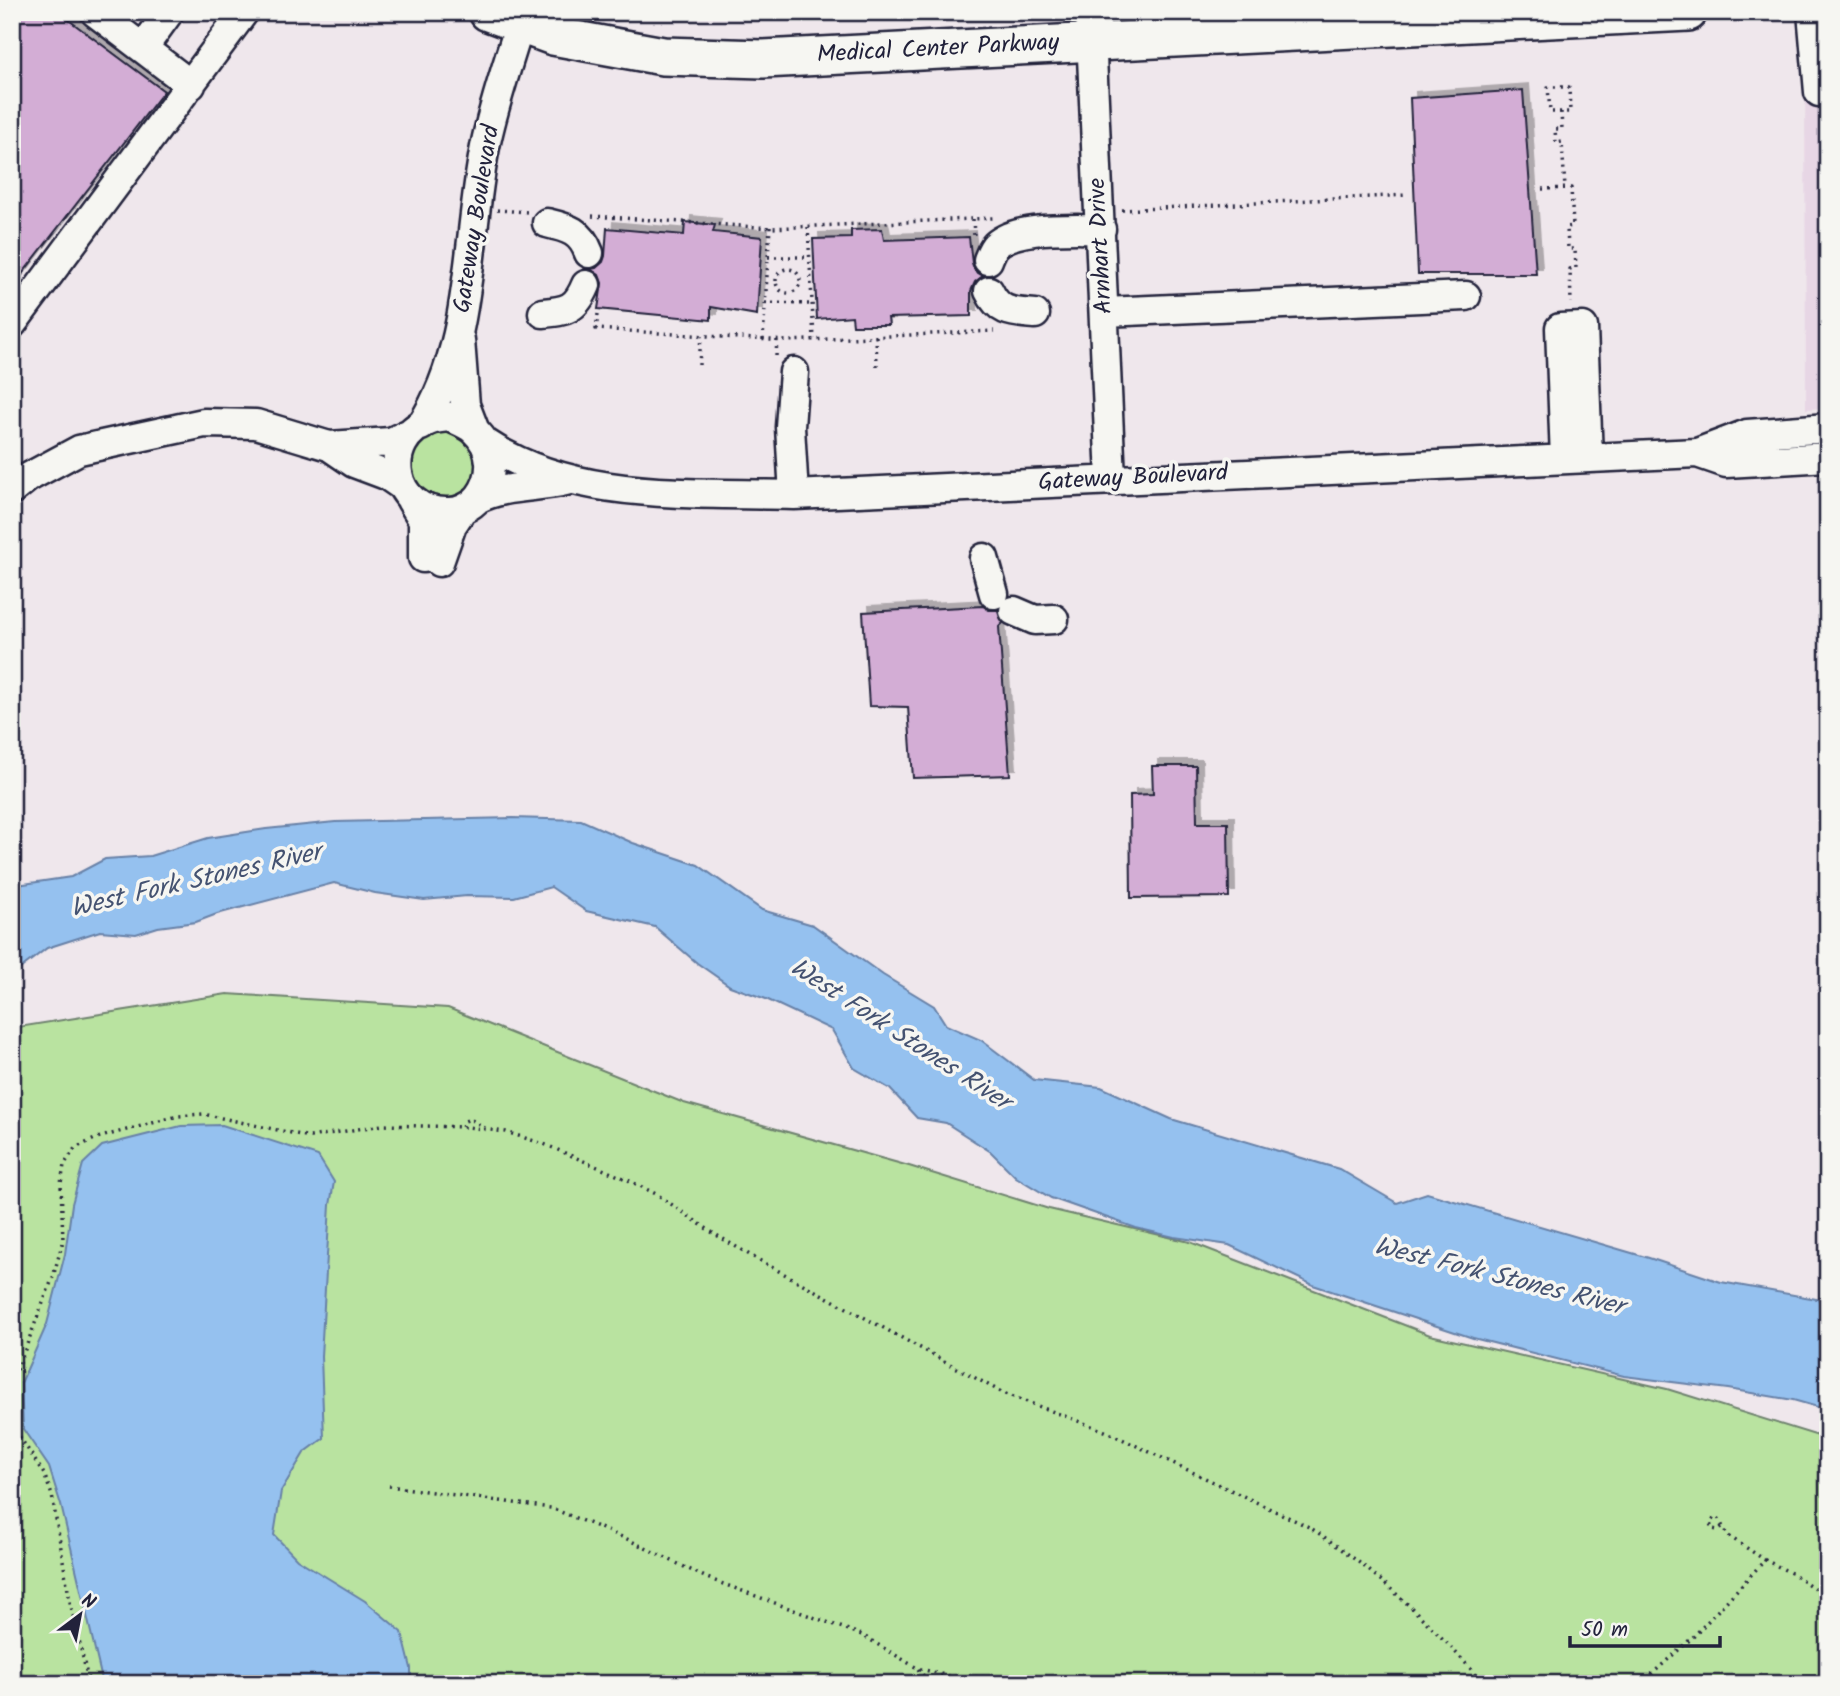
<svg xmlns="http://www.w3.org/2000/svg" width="1840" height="1696" viewBox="0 0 1840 1696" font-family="Kalam,sans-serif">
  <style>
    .built { fill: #e7d6e5 }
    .green { fill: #b9e3a0; stroke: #6e826e; stroke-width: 2 }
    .water { fill: #95c1ef; stroke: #6781a7; stroke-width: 2 }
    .building { fill: #d3add5; stroke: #22223b; stroke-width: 2; filter: url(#shadow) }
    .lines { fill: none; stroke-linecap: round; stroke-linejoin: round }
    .minor-casing { stroke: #22223b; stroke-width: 33 }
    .major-casing { stroke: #22223b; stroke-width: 42 }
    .path { stroke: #22223b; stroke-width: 3.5; stroke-dasharray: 2 5; stroke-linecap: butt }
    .minor { stroke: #f6f6f2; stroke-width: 28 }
    .major { stroke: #f6f6f2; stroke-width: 37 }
    .labels { text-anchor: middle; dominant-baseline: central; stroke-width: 7; stroke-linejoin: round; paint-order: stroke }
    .street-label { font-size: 24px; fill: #22223b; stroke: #f6f6f2 }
    .water-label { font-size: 26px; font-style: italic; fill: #445271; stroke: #f6f6f2 }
  </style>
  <defs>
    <filter id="shadow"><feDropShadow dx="6" dy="-6" stdDeviation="0" flood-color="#0004"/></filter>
  </defs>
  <rect width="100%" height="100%" fill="#efe7ec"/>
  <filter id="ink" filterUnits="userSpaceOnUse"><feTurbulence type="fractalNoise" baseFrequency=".0143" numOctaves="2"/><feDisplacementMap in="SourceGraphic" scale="14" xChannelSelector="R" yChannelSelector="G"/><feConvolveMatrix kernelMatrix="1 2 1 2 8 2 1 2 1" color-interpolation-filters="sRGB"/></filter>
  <g filter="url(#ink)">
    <!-- built -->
    <path class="built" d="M 1828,59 L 1828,408 L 1806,409 L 1805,60 Z"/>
    <!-- green -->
    <path class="green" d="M 457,430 L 480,458 L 470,493 L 447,503 L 414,488 L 406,457 L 425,432 Z
      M 227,994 L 448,1008 L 684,1103 L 909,1166 L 1049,1209 L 1190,1242 L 1430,1335 L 1667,1389 L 1828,1439 L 1828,1684 L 12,1684 L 12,1028 Z"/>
    <!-- water -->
    <path class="water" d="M 513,818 L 581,820 L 633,843 L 698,865 L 762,910 L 813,925 L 883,975 L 934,1006 L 946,1025 L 981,1040 L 1034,1080 L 1101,1087 L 1171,1119 L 1339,1169 L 1397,1203 L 1427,1193 L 1649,1258 L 1721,1282 L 1828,1301 L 1828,1410 L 1793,1400 L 1728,1389 L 1624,1376 L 1473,1338 L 1313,1285 L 1229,1245 L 1174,1237 L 1136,1228 L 1051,1198 L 1016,1177 L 991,1152 L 946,1123 L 917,1118 L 890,1089 L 854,1068 L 832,1030 L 766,999 L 730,986 L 697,963 L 655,927 L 586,911 L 551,887 L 514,897 L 467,896 L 424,900 L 375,893 L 334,883 L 217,914 L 196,922 L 158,927 L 136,934 L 100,931 L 47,948 L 12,975 L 12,887 L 17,885 L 71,877 L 105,859 L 150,856 L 208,838 L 266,829 L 335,822 Z
      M 222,1125 L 318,1156 L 334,1182 L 330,1205 L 321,1356 L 324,1438 L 304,1453 L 281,1491 L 274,1535 L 297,1559 L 365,1601 L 402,1632 L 411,1668 L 411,1684 L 103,1684 L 61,1505 L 49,1467 L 23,1429 L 21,1383 L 47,1324 L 65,1254 L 72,1204 L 83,1164 L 102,1146 L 181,1126 Z"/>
    <!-- building -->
    <path class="building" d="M 12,12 L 58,12 L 164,91 L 12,287 Z
      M 1523,90 L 1536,274 L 1418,274 L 1410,98 Z
      M 685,222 L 715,225 L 713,232 L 762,237 L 757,315 L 711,307 L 711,320 L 598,309 L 602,283 L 599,275 L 590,269 L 596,268 L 603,262 L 605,256 L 607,228 L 684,235 Z
      M 882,229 L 884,240 L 969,237 L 972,263 L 975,271 L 983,276 L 975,282 L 971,291 L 971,316 L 888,318 L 889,325 L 853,325 L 852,316 L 817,319 L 813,239 L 851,238 L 851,230 Z
      M 983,606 L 989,610 L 998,610 L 1003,623 L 999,627 L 1010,775 L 913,778 L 908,707 L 869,706 L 863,612 Z
      M 1152,766 L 1196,766 L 1197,823 L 1228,823 L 1229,897 L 1131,898 L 1130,795 L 1153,794 Z"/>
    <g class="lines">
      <!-- minor casing -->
      <g class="minor-casing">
        <path id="minor" d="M 95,12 L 191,85
          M 1090,12 L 1111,479
          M 1812,12 L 1819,92 L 1828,92
          M 143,48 L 169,12
          M 547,223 C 568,228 581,231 589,253
          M 988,260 C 990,255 992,249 996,245 C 1018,225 1072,230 1101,229
          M 989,291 C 999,313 1013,312 1035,314
          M 1105,312 L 1466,296
          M 543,313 C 567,311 576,309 586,285
          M 12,324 L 244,12
          M 460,340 L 465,405 L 475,431
          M 794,372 L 790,427 L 794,495
          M 450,417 C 458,421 467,424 474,430 C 494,448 495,476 479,497 C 471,507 458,513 446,512 C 391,512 379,440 429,421 C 435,418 443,418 450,417 Z
          M 421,426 C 474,344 466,240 485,147 C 493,106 508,64 520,24
          M 484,442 C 573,502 691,492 794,495 L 1697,453 L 1747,434 L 1828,428
          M 329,446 L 391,442 L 408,434
          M 1697,453 L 1726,463 L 1828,457
          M 1565,459 L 1560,328 L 1583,327 L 1588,458
          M 12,490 L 27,478 L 79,450 L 204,423 L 256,424 L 329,446 L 354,463 L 386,475 L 402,486
          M 477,499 C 504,485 537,488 566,481
          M 411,500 L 423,520 L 423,558
          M 984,558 L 994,594
          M 439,562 L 452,525 L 462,510
          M 1014,611 L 1035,620 L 1054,619"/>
      </g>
      <!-- major casing -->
      <g class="major-casing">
        <path id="major" d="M 488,12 L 553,36 L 663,56 L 763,59 L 1688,12"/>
      </g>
      <!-- path -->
      <path class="path" d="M 1561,112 L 1550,112 L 1548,87 L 1569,87 L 1570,112 L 1561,112 L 1562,129 L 1555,129 L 1556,143 L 1562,142 L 1565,188
        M 1542,189 L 1571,188 L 1573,226 L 1567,227 L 1568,249 L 1575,249 L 1576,268 L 1570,269 L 1571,303
        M 497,210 L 528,212
        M 1122,210 L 1408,195
        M 592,216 L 772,228 L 993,218
        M 973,219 L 974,235
        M 808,227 L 814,339
        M 768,257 L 810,257
        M776 281a12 12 0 1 1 24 0a12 12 0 1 1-24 0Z
        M 765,303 L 812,304
        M 598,314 L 596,329 L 787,341 L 994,331
        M 876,336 L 877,367
        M 763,340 L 770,227
        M 776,356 L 777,340
        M 699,365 L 701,336
        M 462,1127 L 465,1121 L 470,1119 L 485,1128
        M 12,1383 L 53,1277 L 63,1241 L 61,1184 L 64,1165 L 75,1148 L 97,1138 L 178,1116 L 203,1114 L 310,1137 L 382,1125 L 467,1127 L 506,1132 L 544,1144 L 626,1179 L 658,1195 L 713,1233 L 755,1258 L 1003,1393 L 1105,1431 L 1309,1527 C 1375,1569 1433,1625 1484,1684
        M 12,1425 L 44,1474 L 52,1495 L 70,1602 L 89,1684
        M 389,1486 L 551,1508 L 627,1539 L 707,1578 L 862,1635 L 917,1668 L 953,1677 L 1063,1678 L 1135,1684
        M 1722,1527 L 1718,1530 L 1712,1529 L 1710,1523 L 1714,1518 L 1719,1519 L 1727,1535 L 1765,1560
        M 918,1669 L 930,1684
        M 1641,1684 L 1694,1636 L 1765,1560 L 1795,1575 L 1828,1598"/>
      <!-- minor -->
      <use href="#minor" class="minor"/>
      <!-- major -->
      <use href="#major" class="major"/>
    </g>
  </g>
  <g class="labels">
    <!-- street labels -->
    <g class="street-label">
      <text transform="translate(938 49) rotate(-3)">Medical Center Parkway</text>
      <text transform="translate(477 219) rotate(-81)">Gateway Boulevard</text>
      <text transform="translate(1101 246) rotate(-93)">Arnhart Drive</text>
      <text transform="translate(1133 478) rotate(-3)">Gateway Boulevard</text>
    </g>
    <!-- water labels -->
    <g class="water-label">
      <text transform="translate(196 881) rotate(-13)">West Fork Stones River</text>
      <text transform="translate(900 1035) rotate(33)">West Fork Stones River</text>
      <text transform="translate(1499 1277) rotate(14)">West Fork Stones River</text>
    </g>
  </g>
  <!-- margin -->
  <rect width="1840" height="1696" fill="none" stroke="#f6f6f2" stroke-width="42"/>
  <rect x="21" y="21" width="1798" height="1654" fill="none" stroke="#22223b" stroke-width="2.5" filter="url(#ink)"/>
  <!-- north arrow -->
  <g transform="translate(80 1615) rotate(32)" stroke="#f6f6f2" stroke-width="5" paint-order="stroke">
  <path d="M0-5L12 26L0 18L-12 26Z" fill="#22223b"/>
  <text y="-10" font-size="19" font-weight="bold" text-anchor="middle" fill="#22223b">N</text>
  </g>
  <!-- scale -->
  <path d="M1570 1636v10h150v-10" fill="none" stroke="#22223b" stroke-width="3.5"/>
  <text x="1581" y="1636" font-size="21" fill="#22223b" stroke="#f6f6f2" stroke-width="5" paint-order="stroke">50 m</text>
</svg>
